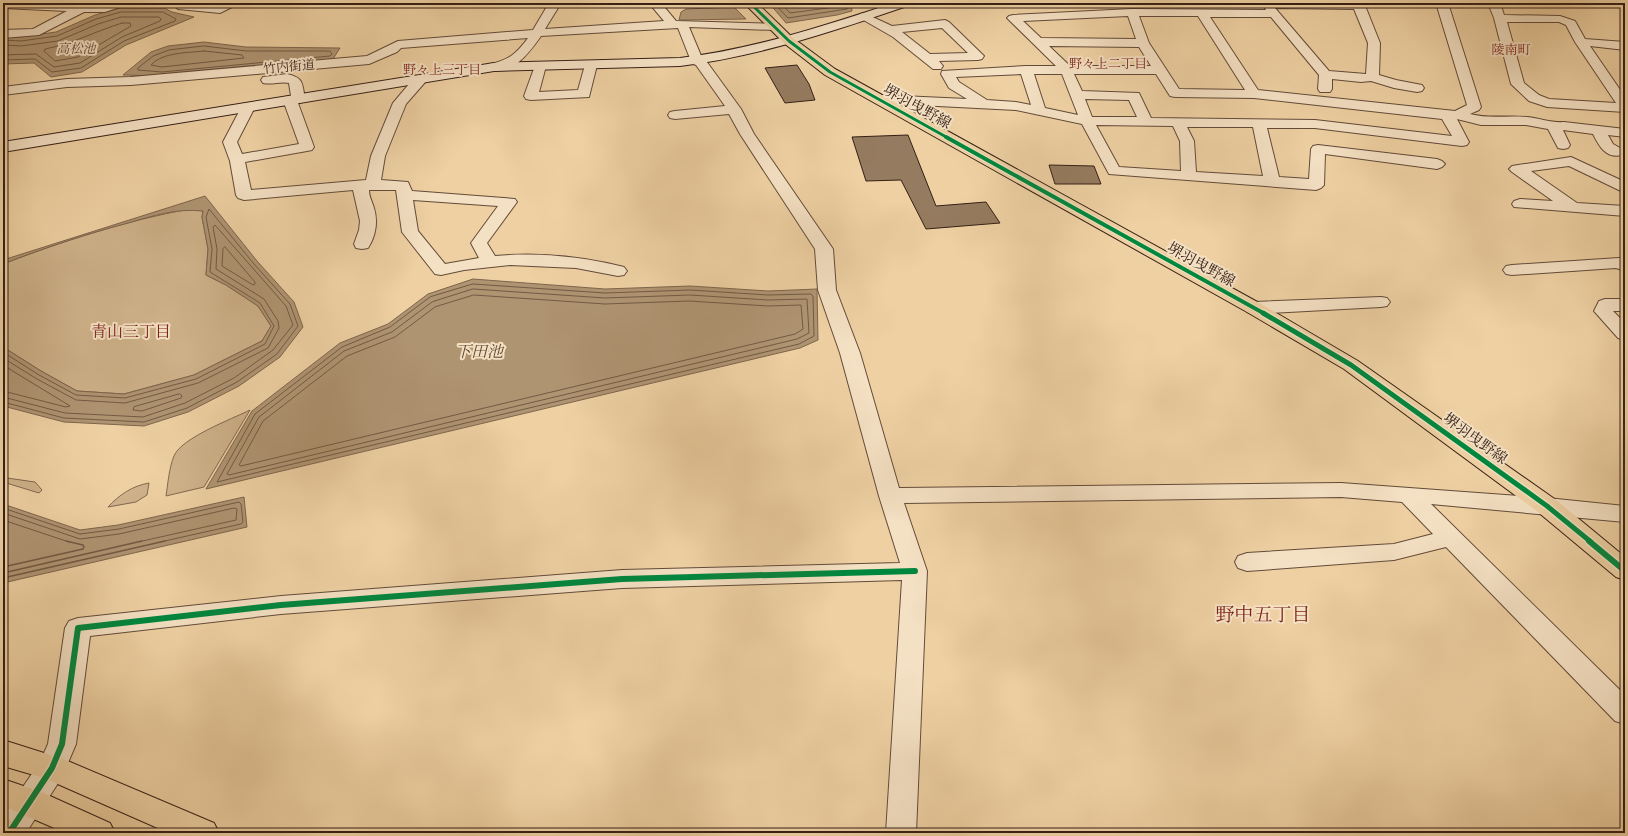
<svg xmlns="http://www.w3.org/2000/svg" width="1628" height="836" viewBox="0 0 1628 836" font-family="'IM FELL DW Pica','Noto Serif JP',serif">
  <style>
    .green { fill: #cfb28a; stroke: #826850 }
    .water { fill: #af9472; stroke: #7e654d }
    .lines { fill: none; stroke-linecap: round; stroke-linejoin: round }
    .shore-far1 { stroke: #725a44; stroke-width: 1 }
    .shore { stroke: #725a44; stroke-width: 1.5 }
    .building { fill: #957b5f; stroke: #351f16 }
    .street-casing { stroke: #634b39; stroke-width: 2 }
    .secondary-casing { stroke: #351f16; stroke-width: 2 }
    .primary-casing { stroke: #351f16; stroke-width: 2 }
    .highway-casing { stroke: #351f16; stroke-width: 2 }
    .street { fill: #f4e0c3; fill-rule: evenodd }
    .secondary { fill: #f4e0c3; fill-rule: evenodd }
    .primary { fill: #eed0a2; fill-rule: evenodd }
    .highway { fill: #eed0a2; fill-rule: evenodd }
    .cycleway-far3-casing { stroke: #f4e0c3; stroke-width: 4.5 }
    .cycleway-far2-casing { stroke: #f4e0c3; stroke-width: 6 }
    .cycleway-far1-casing { stroke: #f4e0c3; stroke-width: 8 }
    .cycleway-casing { stroke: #f4e0c3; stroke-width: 9 }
    .cycleway-far3 { stroke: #00873e; stroke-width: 3 }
    .cycleway-far2 { stroke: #00873e; stroke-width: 4 }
    .cycleway-far1 { stroke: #00873e; stroke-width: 5 }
    .cycleway { stroke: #00873e; stroke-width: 6 }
    .labels { text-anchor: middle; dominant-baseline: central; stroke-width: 4; stroke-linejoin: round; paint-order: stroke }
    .far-water-label { font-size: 13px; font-style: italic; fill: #604836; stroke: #f4e0c3 }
    .far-neighbourhood-label { font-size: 13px; fill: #7a1f14; stroke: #f4e0c3 }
    .far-street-label { font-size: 13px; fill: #351f16; stroke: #f4e0c3 }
    .street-label { font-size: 15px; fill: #351f16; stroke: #f4e0c3 }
    .neighbourhood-label { font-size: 16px; fill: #7a1f14; stroke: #f4e0c3 }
    .water-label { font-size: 16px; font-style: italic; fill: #604836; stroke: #f4e0c3 }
    .near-neighbourhood-label { font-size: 19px; fill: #7a1f14; stroke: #f4e0c3 }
  </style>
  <rect width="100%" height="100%" fill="#eed0a2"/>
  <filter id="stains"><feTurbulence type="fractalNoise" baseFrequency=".005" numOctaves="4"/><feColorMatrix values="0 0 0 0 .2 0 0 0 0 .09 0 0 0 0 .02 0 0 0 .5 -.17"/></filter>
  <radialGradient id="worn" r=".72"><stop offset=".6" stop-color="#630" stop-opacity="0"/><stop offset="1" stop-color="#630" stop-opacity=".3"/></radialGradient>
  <!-- green -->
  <path class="green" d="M 189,209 L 203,211 L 202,217 L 208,249 L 206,275 L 226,285 L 258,306 L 271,326 L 262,341 L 194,375 L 124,394 L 77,391 L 41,371 L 3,347 L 3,264 C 63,241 125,221 189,209 Z
    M 250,410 L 204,487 L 166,496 C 168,483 169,468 174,456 C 181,438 232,419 250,410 Z
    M 7,478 L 35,482 L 42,490 L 39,493 L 3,482 L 3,480 Z
    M 149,483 L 147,495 L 136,502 L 108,507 C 119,495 132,486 149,483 Z"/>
  <!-- water -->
  <path class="water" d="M 769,3 L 851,3 L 852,11 L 837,15 L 786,23 Z
    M 734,7 L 746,19 L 679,20 L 681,12 L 686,9 Z
    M 120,8 L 164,8 L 172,12 L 194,17 L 126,45 L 82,72 L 51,77 L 34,63 L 3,64 L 3,37 L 21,37 L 56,32 L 95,15 Z
    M 204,42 L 246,47 L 340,48 L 333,59 L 162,76 L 123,75 L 151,52 L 168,46 Z
    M 205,196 L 257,261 L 294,302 L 303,327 L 280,357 L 239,386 L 188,412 L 144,426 L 64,422 L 3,406 L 3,347 L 41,371 L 77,391 L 124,394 L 194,375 L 262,341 L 271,326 L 258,306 L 226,285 L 206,275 L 208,249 L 202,217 L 203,211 C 177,208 152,216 128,223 C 86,234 44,248 3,264 L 3,260 Z
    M 473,279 L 605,289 L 690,286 L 768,291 L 817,289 L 818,340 L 800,348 L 206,489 L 252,411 L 340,343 L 388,324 L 428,294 Z
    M 244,497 L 247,527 L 3,583 L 3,504 L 80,530 L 118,525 Z"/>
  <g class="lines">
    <!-- shore-far1 -->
    <path class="shore-far1" d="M 774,3 L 788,18 L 847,9 L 848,3
      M 781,3 L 790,13 L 835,7 L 841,5 L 842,3
      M 122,23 L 130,23 L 131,26 L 78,57 L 55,61 L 44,51 L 45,49 C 72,44 96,31 122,23 Z
      M 3,40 L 21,41 L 57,36 L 96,19 L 121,12 L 163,12 L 176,19 L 175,21 L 124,41 L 81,68 L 52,72 L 35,59 L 3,60
      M 3,45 L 21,46 L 58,41 L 98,24 L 121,17 L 159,17 L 161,19 L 160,21 L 122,37 L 80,63 L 54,67 L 36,54 L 3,55
      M 204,46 L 246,51 L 330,51 L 332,54 L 330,56 L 162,72 L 138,70 L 138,68 L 153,56 L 169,50 Z
      M 204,51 L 242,55 L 244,58 L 162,67 L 151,65 C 163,52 187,53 204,51 Z
      M 225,247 L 255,282 L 255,284 L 253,285 L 222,266 L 223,249 Z
      M 473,284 L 605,293 L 690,290 L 768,295 L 811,294 L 813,296 L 814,336 L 799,344 L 217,482 L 255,414 L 342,347 L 390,327 L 430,297 Z
      M 473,289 L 605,298 L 690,295 L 768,300 L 807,299 L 809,333 L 797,339 L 229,475 L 227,474 L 259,417 L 344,351 L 392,332 L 432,302 Z
      M 474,295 L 605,304 L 689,301 L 768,306 L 801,305 L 803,329 L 795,334 L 241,466 L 239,465 L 263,421 L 347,356 L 395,337 L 435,307 Z
      M 3,352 L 39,375 L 76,395 L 125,398 L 196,379 L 265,344 L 274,326 L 260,303 L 210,272 L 212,249 L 206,217 L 209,209 L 254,264 L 290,304 L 298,326 L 277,354 L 237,382 L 187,408 L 144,422 L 64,418 L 3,402
      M 3,358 L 37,379 L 76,400 L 125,403 L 198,383 L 268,348 L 279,328 L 278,321 L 264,299 L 216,269 L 217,249 L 213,227 L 215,225 L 286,306 L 293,325 L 273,350 L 234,378 L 185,403 L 143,417 L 65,413 L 3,397
      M 3,365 L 70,406 L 66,407 L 3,391
      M 180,394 L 182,396 L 181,398 L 142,411 L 133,410 L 134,407 Z
      M 3,508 L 80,534 L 119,529 L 239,502 L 241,504 L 243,522 L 241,524 L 160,542
      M 3,513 L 80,539 L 119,534 L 234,508 L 237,509 L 236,520 L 138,542
      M 3,520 L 69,542"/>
    <!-- shore -->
    <path class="shore" d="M 3,567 L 83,549 L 84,547 L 83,545 L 66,541
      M 3,573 L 142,541
      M 3,578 L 165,541"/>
  </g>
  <!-- building -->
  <path class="building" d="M 797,65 L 809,84 L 815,100 L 785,103 L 765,68 Z
    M 908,135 L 936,206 L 986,202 L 1000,223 L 926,229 L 901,180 L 866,181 L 852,137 Z
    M 1049,165 L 1094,166 L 1101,184 L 1055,184 Z"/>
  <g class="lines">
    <!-- street casing -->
    <g class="street-casing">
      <path id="street" d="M 3,3 L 104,6 L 111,3 L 128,3 L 126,5 L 105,12 L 84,12 L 39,35 L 3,38 L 3,30 L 33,29 L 67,11 L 3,8 Z
        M 181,3 L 195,3 L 194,5 L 218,6 L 224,3 L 238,3 L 236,5 L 220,13 L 178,9 L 176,7 Z
        M 549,3 L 561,3 L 545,29 L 664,21 L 649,3 L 661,3 L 676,21 L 778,24 L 780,26 L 778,28 L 774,30 L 689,27 L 702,58 L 704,58 L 741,109 L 754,134 L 833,249 L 836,290 L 860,353 L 899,488 L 1341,483 L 1547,498 L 1625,506 L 1625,522 L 1431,504 L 1625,695 L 1625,724 L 1615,721 L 1446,547 L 1394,560 L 1247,571 L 1238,568 L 1235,562 L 1238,556 L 1247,553 L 1394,544 L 1433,534 L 1402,502 L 1341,497 L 904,503 L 927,571 L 916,833 L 886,833 L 902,580 L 622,588 L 281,614 L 90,636 L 76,744 L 62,777 L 26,833 L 3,833 L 3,816 L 40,762 L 48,744 L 65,628 L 69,621 L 78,618 L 281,596 L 622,570 L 900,563 L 879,496 L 840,353 L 818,290 L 815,249 L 740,134 L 729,114 L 675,119 L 670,118 L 668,115 L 670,112 L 675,111 L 725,106 L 696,65 L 693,64 L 691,61 L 678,28 L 541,36 C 529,53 513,75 490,70 L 488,67 L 490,64 C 509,60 516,54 528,38 L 401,48 L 397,52 L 369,64 L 131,85 L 67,87 L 3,95 L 3,87 L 67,79 L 131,77 L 367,56 L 398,41 L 533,30 Z
        M 1262,3 L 1364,3 L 1380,43 L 1379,75 L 1396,80 L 1422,85 L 1424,88 L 1422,91 L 1417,92 L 1394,88 L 1371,81 L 1361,82 L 1332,79 L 1332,89 L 1330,92 L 1320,92 L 1318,89 L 1319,75 L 1271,17 L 1210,17 L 1258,90 L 1455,111 L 1467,105 L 1436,3 L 1448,3 L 1481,107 L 1479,110 L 1470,114 C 1489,119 1508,115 1527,117 C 1539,118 1551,123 1564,122 L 1625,129 L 1625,137 L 1608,135 L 1613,144 L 1622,149 L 1624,152 L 1622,155 C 1606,159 1599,146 1593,134 L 1563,130 L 1570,145 L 1568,148 L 1563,149 L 1558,148 L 1548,129 L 1526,125 L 1481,125 L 1457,119 L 1469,142 L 1467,145 L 1462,146 L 1315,128 L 1267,128 L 1279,177 L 1309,179 L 1311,149 L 1313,146 L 1318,145 L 1437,159 L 1442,161 L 1445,164 L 1442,167 L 1437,169 L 1325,154 L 1324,185 L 1321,188 L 1316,190 L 1109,174 L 1082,124 L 1016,110 L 879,103 L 874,102 L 872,99 L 874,96 L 879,95 L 967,99 L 949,88 L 941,74 L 942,71 L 1026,66 L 1056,66 L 1009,20 L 1007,18 L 1009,16 L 1013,15 L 1132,9 L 1266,10 ZM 1275,8 L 1354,9 L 1368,43 L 1366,74 L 1329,71 ZM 1128,16 L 1136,39 L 1041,38 L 1023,21 ZM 1139,16 L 1198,16 L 1245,90 L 1179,89 L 1149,43 ZM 1049,46 L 1139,47 L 1151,66 L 1070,66 ZM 1021,74 L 1031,105 L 1016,102 L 987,100 L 959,82 L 956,77 ZM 1034,74 L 1062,74 L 1078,115 L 1045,108 ZM 1074,74 L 1156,74 L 1170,96 L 1175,97 L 1254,98 L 1442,119 L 1452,136 L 1315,120 L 1151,118 L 1139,93 L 1082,91 ZM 1085,99 L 1129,100 L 1137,117 L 1092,117 ZM 1096,125 L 1173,126 L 1180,141 L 1181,171 L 1119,167 ZM 1187,127 L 1253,127 L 1263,176 L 1196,172 L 1194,141 Z
        M 1488,3 L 1500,3 L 1504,15 L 1560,16 L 1575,21 L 1585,39 L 1625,42 L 1625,50 L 1590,46 L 1625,97 L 1625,112 L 1547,107 L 1529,101 L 1511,84 L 1494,18 ZM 1507,22 L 1559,22 L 1566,25 L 1575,42 L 1616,103 L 1549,99 L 1539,95 L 1524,83 Z
        M 864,13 L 892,26 L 945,20 L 949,22 L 984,56 L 982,59 L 978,60 L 939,61 L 943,66 L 941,69 L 933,69 L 893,37 L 860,18 L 858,16 L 860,14 ZM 942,28 L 968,53 L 930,54 L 902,32 Z
        M 591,61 L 595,62 L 597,65 L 589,97 L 531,100 L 526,99 L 524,96 L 536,63 L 544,63 L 546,66 L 539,92 L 578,90 L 585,65 L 587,62 Z
        M 287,74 C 304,78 302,83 305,99 L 303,102 L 298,103 L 314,147 L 312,150 L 307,151 L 245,162 L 251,190 L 366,180 L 371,156 L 393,103 L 415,77 L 425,77 L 427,80 L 406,104 L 385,156 L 381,180 L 408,182 L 412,191 L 515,199 L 517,202 L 487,243 L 495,256 C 537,252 584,257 624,267 L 627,271 L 624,275 L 618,276 L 576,268 L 510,265 L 464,270 L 441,275 L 435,274 L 402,232 L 396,190 L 369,190 C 369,197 372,201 374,208 C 378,221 376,236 368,248 L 362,249 L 356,248 L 354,244 L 359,230 L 360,221 L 353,190 L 244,200 L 238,198 L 236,195 L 230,161 L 223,142 L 243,104 L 248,103 L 253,104 L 255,107 L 237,142 L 242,154 L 299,144 L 283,100 L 285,97 L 291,96 L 289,83 C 281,81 272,85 263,83 L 261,80 L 263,77 ZM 413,200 L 498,206 L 471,243 L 479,258 L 445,264 L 418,231 Z
        M 1571,157 L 1625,182 L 1625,193 L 1569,166 L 1531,171 L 1577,203 L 1625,206 L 1625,216 L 1514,207 L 1512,204 L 1514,201 L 1520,199 L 1553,201 L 1512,172 L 1509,169 L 1512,166 Z
        M 1619,258 L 1625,259 L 1625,271 L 1616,268 L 1512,275 L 1506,274 L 1503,270 L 1506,266 L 1512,265 Z
        M 1381,297 L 1387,298 L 1390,302 L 1387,306 L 1381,307 L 1254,314 L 1247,312 L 1245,308 L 1247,304 L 1254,302 Z
        M 1605,299 L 1625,299 L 1625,311 L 1613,311 L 1625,323 L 1625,340 L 1618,338 L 1594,311 L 1599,301 Z"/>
    </g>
    <!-- secondary casing -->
    <g class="secondary-casing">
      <path id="secondary" d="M 894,3 L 912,3 L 910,5 C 834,31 760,56 680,66 L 494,71 L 3,152 L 3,142 L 494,63 L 680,58 C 754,49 824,26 894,3 Z"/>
    </g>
    <!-- primary casing -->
    <g class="primary-casing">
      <path id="primary" d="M 744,3 L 757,3 L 793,38 L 835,69 L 1261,304 L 1358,361 L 1556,500 L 1625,557 L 1625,580 L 1616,577 L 1538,512 L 1344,369 L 1247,312 L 825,75 L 785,44 Z"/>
    </g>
    <!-- highway casing -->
    <g class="highway-casing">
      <path id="highway" d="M 3,740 L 63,759 L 214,823 L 219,833 L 169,833 L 44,778 L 3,766 Z
        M 3,779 L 41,792 L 110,823 L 115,833 L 66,833 L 3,806 Z
        M 3,818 L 18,823 L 23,833 L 3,833 Z"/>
    </g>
    <!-- street -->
    <use href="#street" class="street"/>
    <!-- secondary -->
    <use href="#secondary" class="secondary"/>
    <!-- primary -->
    <use href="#primary" class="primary"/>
    <!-- highway -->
    <use href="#highway" class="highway"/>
    <!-- cycleway-far3 casing -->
    <g class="cycleway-far3-casing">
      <path id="cycleway-far3" d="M 750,3 L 789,41 L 830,72 L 948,138"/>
    </g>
    <!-- cycleway-far2 casing -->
    <g class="cycleway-far2-casing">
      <path id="cycleway-far2" d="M 946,137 L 1265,314"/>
    </g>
    <!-- cycleway-far1 casing -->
    <g class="cycleway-far1-casing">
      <path id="cycleway-far1" d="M 1263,313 L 1351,365 L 1547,506 L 1591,542"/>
    </g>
    <!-- cycleway casing -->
    <g class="cycleway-casing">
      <path id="cycleway" d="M 1589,541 L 1625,571
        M 9,833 L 52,768 L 62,744 L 78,628 L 281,605 L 622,579 L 915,571"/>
    </g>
    <!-- cycleway-far3 -->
    <use href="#cycleway-far3" class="cycleway-far3"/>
    <!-- cycleway-far2 -->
    <use href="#cycleway-far2" class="cycleway-far2"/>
    <!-- cycleway-far1 -->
    <use href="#cycleway-far1" class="cycleway-far1"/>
    <!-- cycleway -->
    <use href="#cycleway" class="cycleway"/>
  </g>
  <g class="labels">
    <!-- far-water labels -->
    <g class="far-water-label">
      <text x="76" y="49">高松池</text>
    </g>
    <!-- far-neighbourhood labels -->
    <g class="far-neighbourhood-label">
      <text x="1511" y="50">陵南町</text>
      <text x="1108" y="64">野々上二丁目</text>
      <text x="442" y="70">野々上三丁目</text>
    </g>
    <!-- far-street labels -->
    <g class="far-street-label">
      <text transform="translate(289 67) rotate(-5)">竹内街道</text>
    </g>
    <!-- street labels -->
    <g class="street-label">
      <text transform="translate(917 107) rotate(29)">堺羽曳野線</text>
      <text transform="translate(1201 265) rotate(29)">堺羽曳野線</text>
      <text transform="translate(1475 439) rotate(36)">堺羽曳野線</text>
    </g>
    <!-- neighbourhood labels -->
    <g class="neighbourhood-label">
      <text x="131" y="332">青山三丁目</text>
    </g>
    <!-- water labels -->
    <g class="water-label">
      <text x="479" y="352">下田池</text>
    </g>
    <!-- near-neighbourhood labels -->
    <g class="near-neighbourhood-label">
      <text x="1263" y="615">野中五丁目</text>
    </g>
  </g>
  <!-- margin -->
  <rect width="1628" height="836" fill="none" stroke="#eed0a2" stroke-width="16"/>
  <rect x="4" y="4" width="1620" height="828" fill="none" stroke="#351f16" stroke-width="2"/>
  <rect x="8" y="8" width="1612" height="820" fill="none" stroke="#351f16"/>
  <rect width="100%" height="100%" filter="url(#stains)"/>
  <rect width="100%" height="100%" fill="url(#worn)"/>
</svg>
